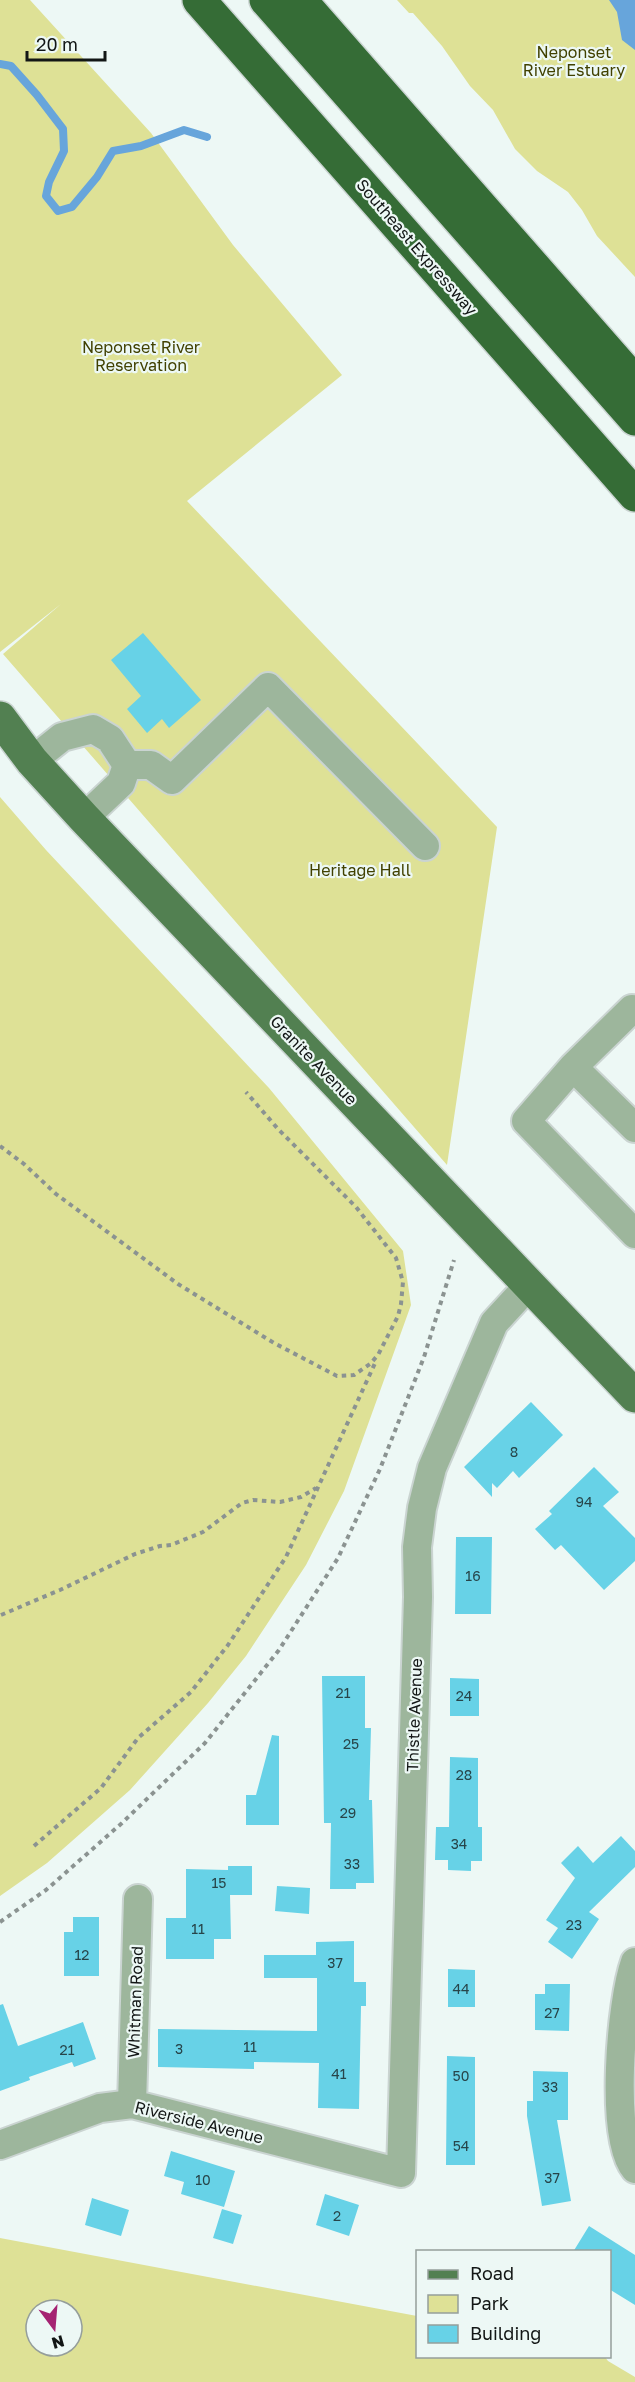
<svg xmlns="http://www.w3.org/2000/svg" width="635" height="2382" viewBox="0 0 635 2382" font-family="'Golos Text',sans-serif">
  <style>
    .green { fill: #dee196; fill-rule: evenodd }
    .water { fill: #67a5db }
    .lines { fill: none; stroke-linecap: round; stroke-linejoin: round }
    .stream { stroke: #67a5db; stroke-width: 8 }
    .building { fill: #67d2e7 }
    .minor-casing { stroke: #cad4d1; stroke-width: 32 }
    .major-casing { stroke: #cad4d1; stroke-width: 36 }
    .highway-casing { stroke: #cad4d1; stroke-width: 36 }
    .path { stroke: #8b9391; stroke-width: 4; stroke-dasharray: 4.5 4.5; stroke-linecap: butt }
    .minor { stroke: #9db69c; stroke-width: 28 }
    .major { stroke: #528051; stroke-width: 33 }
    .highway { stroke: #356c36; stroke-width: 33 }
    .labels { text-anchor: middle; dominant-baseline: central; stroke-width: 4.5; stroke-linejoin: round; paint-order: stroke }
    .number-label { font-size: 14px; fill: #27454a }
    .park-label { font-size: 16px; fill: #414100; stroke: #edf8f5 }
    .street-label { font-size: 16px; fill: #121615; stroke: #edf8f5 }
  </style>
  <rect width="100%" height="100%" fill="#edf8f5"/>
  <!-- green -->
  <path class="green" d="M 0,0 L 30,0 L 151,133 L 233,245 L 342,375 L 187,501 L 497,827 L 447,1165 L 3,654 L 61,604 L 0,652 Z
    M 397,0 L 635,0 L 635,277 L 597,236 L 582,210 L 568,192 L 537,171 L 515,149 L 493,110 L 470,86 L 442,46 L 413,13 L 409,13 Z
    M 0,797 L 46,850 L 269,1088 L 403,1251 L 411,1305 L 344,1491 L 306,1565 L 246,1656 L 208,1703 L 130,1790 L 47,1863 L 0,1896 Z
    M 0,2238 L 417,2316 L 418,2356 L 605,2357 L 608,2361 L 635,2377 L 635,2382 L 0,2382 ZM 36,2310 L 72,2310 L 72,2346 L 36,2346 Z"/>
  <!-- water -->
  <path class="water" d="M 609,0 L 635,0 L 635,50 L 622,40 L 617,12 Z"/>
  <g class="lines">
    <!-- stream -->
    <path class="stream" d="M 0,64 L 11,66 L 37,95 L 63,129 L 64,151 L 49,182 L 46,196 L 58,211 L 72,207 L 97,177 L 113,151 L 141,146 L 184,130 L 207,137"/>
  </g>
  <!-- building -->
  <path class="building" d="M 143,633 L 201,700 L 169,728 L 162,719 L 147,733 L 127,709 L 141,696 L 111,660 Z
    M 531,1402 L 563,1435 L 519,1478 L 513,1471 L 497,1488 L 492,1483 L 492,1497 L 464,1467 Z
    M 594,1467 L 619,1492 L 603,1506 L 635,1538 L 635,1561 L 604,1590 L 561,1545 L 555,1550 L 535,1529 L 552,1514 L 549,1511 Z
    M 456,1537 L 492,1537 L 491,1614 L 455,1614 Z
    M 322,1676 L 365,1676 L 365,1728 L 371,1728 L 369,1800 L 372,1800 L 374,1883 L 356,1883 L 356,1889 L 330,1889 L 331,1823 L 324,1823 Z
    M 450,1678 L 479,1679 L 479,1716 L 450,1716 Z
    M 272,1735 L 279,1736 L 279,1825 L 246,1825 L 246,1795 L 256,1795 Z
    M 450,1757 L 478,1758 L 478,1827 L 482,1827 L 482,1861 L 471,1861 L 471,1871 L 448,1870 L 448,1860 L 435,1860 L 436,1827 L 449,1827 Z
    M 621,1836 L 635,1851 L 635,1867 L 589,1912 L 599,1919 L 572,1959 L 548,1942 L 558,1928 L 546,1920 L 575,1878 L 561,1863 L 578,1846 L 593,1863 Z
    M 228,1866 L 252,1866 L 252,1895 L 230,1895 L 231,1939 L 214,1939 L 214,1959 L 166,1959 L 166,1918 L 186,1918 L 186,1869 L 228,1870 Z
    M 277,1886 L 310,1888 L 309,1914 L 275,1911 Z
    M 73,1917 L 99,1917 L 99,1976 L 64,1976 L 64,1932 L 73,1932 Z
    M 354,1941 L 354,1982 L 366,1982 L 366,2006 L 361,2006 L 359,2109 L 318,2108 L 319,2063 L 254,2062 L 254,2069 L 158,2067 L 158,2029 L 317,2031 L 317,1978 L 264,1978 L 264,1955 L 316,1955 L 316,1942 Z
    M 448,1969 L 475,1970 L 475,2007 L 448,2007 Z
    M 545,1984 L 570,1984 L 569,2031 L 535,2030 L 535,1994 L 545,1994 Z
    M 3,2004 L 18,2046 L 83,2022 L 96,2059 L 74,2067 L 72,2062 L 29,2077 L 30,2080 L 0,2091 L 0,2005 Z
    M 447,2056 L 475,2057 L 475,2165 L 446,2165 Z
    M 533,2071 L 568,2072 L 568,2120 L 557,2120 L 571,2201 L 542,2206 L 527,2116 L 527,2101 L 533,2101 Z
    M 171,2151 L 235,2171 L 224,2207 L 181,2194 L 184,2182 L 164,2176 Z
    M 325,2194 L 359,2205 L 349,2236 L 316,2225 Z
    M 92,2198 L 129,2210 L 121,2236 L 85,2225 Z
    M 222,2209 L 242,2215 L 233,2244 L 213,2238 Z
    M 589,2226 L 635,2255 L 635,2305 L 609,2289 L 609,2252 L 573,2252 Z"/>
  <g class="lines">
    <!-- minor casing -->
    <g class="minor-casing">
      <path id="minor" d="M 32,761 L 62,737 L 93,729 L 110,739 L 127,765 L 121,783 L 84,818
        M 127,765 L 151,765 L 172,780 L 268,687 L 425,846
        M 635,1012 L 632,1009 L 573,1067 L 635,1128
        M 573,1067 L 526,1121 L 635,1234
        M 635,1962 C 621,2001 609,2137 635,2169
        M 132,2104 L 138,1899
        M 0,2145 L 100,2108 L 132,2104 L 401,2173 L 418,1597 L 417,1547 L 422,1508 L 432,1468 L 494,1323 L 529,1285"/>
    </g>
    <!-- major casing -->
    <g class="major-casing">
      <path id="major" d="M 0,718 L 32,761 L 84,818 L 635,1396"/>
    </g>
    <!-- highway casing -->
    <g class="highway-casing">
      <path id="highway" d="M 199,0 L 635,495
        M 266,0 L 635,419
        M 300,0 L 635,382"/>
    </g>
    <!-- path -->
    <path class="path" d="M 0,1146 L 24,1164 L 56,1194 L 178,1284 L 274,1343 L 337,1376 L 354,1375 L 370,1364 L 378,1355 L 398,1316 L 401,1304 L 403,1282 L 396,1258 L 356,1207 L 278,1129 L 246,1092
      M 1,1615 L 60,1590 L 135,1554 L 160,1546 L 171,1545 L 203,1532 L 242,1503 L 253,1500 L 280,1502 L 301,1497 L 316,1488
      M 34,1846 L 101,1788 L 138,1738 L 191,1692 L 228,1645 L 286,1557 L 376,1361
      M 0,1922 L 46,1890 L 122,1823 L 205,1743 L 279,1650 L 338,1558 L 380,1469 L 424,1357 L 454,1260"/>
    <!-- minor -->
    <use href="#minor" class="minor"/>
    <!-- major -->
    <use href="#major" class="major"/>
    <!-- highway -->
    <use href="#highway" class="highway"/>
  </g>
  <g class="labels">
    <!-- number labels -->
    <g class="number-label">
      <text x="514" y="1451">8</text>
      <text x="584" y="1501">94</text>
      <text x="473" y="1575">16</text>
      <text x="343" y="1692">21</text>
      <text x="464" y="1695">24</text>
      <text x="351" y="1743">25</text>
      <text x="464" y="1774">28</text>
      <text x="348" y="1812">29</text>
      <text x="459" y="1843">34</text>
      <text x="352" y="1863">33</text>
      <text x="219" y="1882">15</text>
      <text x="574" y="1924">23</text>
      <text x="198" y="1928">11</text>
      <text x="82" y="1954">12</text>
      <text x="335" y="1962">37</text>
      <text x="461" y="1988">44</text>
      <text x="552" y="2012">27</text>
      <text x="250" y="2046">11</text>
      <text x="179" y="2048">3</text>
      <text x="67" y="2049">21</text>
      <text x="339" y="2073">41</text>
      <text x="461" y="2075">50</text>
      <text x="550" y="2086">33</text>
      <text x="461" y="2145">54</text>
      <text x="552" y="2177">37</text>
      <text x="203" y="2179">10</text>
      <text x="337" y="2215">2</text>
    </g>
    <!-- park labels -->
    <g class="park-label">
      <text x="574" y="52">Neponset<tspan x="574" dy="18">River Estuary</tspan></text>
      <text x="141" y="347">Neponset River<tspan x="141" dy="18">Reservation</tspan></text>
      <text x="360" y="870">Heritage Hall</text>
    </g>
    <!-- street labels -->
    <g class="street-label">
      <text transform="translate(417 247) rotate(49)">Southeast Expressway</text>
      <text transform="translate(314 1060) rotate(46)">Granite Avenue</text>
      <text transform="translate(414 1715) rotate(-88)">Thistle Avenue</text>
      <text transform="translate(135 2002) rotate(-88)">Whitman Road</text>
      <text transform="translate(199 2122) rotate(14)">Riverside Avenue</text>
    </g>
  </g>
  <!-- legend -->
  <rect x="416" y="2250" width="195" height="108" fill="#edf8f5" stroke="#959e9b" stroke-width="1.5"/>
  <rect x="428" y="2270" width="30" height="9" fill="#528051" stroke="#959e9b" stroke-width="1.5"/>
  <text x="470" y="2280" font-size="18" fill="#121615">Road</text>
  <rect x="428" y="2295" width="30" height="18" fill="#dee196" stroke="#959e9b" stroke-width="1.5"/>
  <text x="470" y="2310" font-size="18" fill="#121615">Park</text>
  <rect x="428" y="2325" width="30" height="18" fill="#67d2e7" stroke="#959e9b" stroke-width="1.5"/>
  <text x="470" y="2340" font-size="18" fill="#121615">Building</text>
  <!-- north arrow -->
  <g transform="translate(54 2328) rotate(164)"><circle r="28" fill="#edf8f5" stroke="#959e9b" stroke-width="1.5"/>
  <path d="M0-4.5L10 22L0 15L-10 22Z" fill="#a52372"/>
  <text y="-9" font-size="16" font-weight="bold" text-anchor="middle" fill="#121615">N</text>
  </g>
  <!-- scale -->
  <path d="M27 51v9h78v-9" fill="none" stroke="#121615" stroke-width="3"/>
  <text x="36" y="51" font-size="18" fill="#121615" stroke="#edf8f5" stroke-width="4.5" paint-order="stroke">20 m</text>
</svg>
